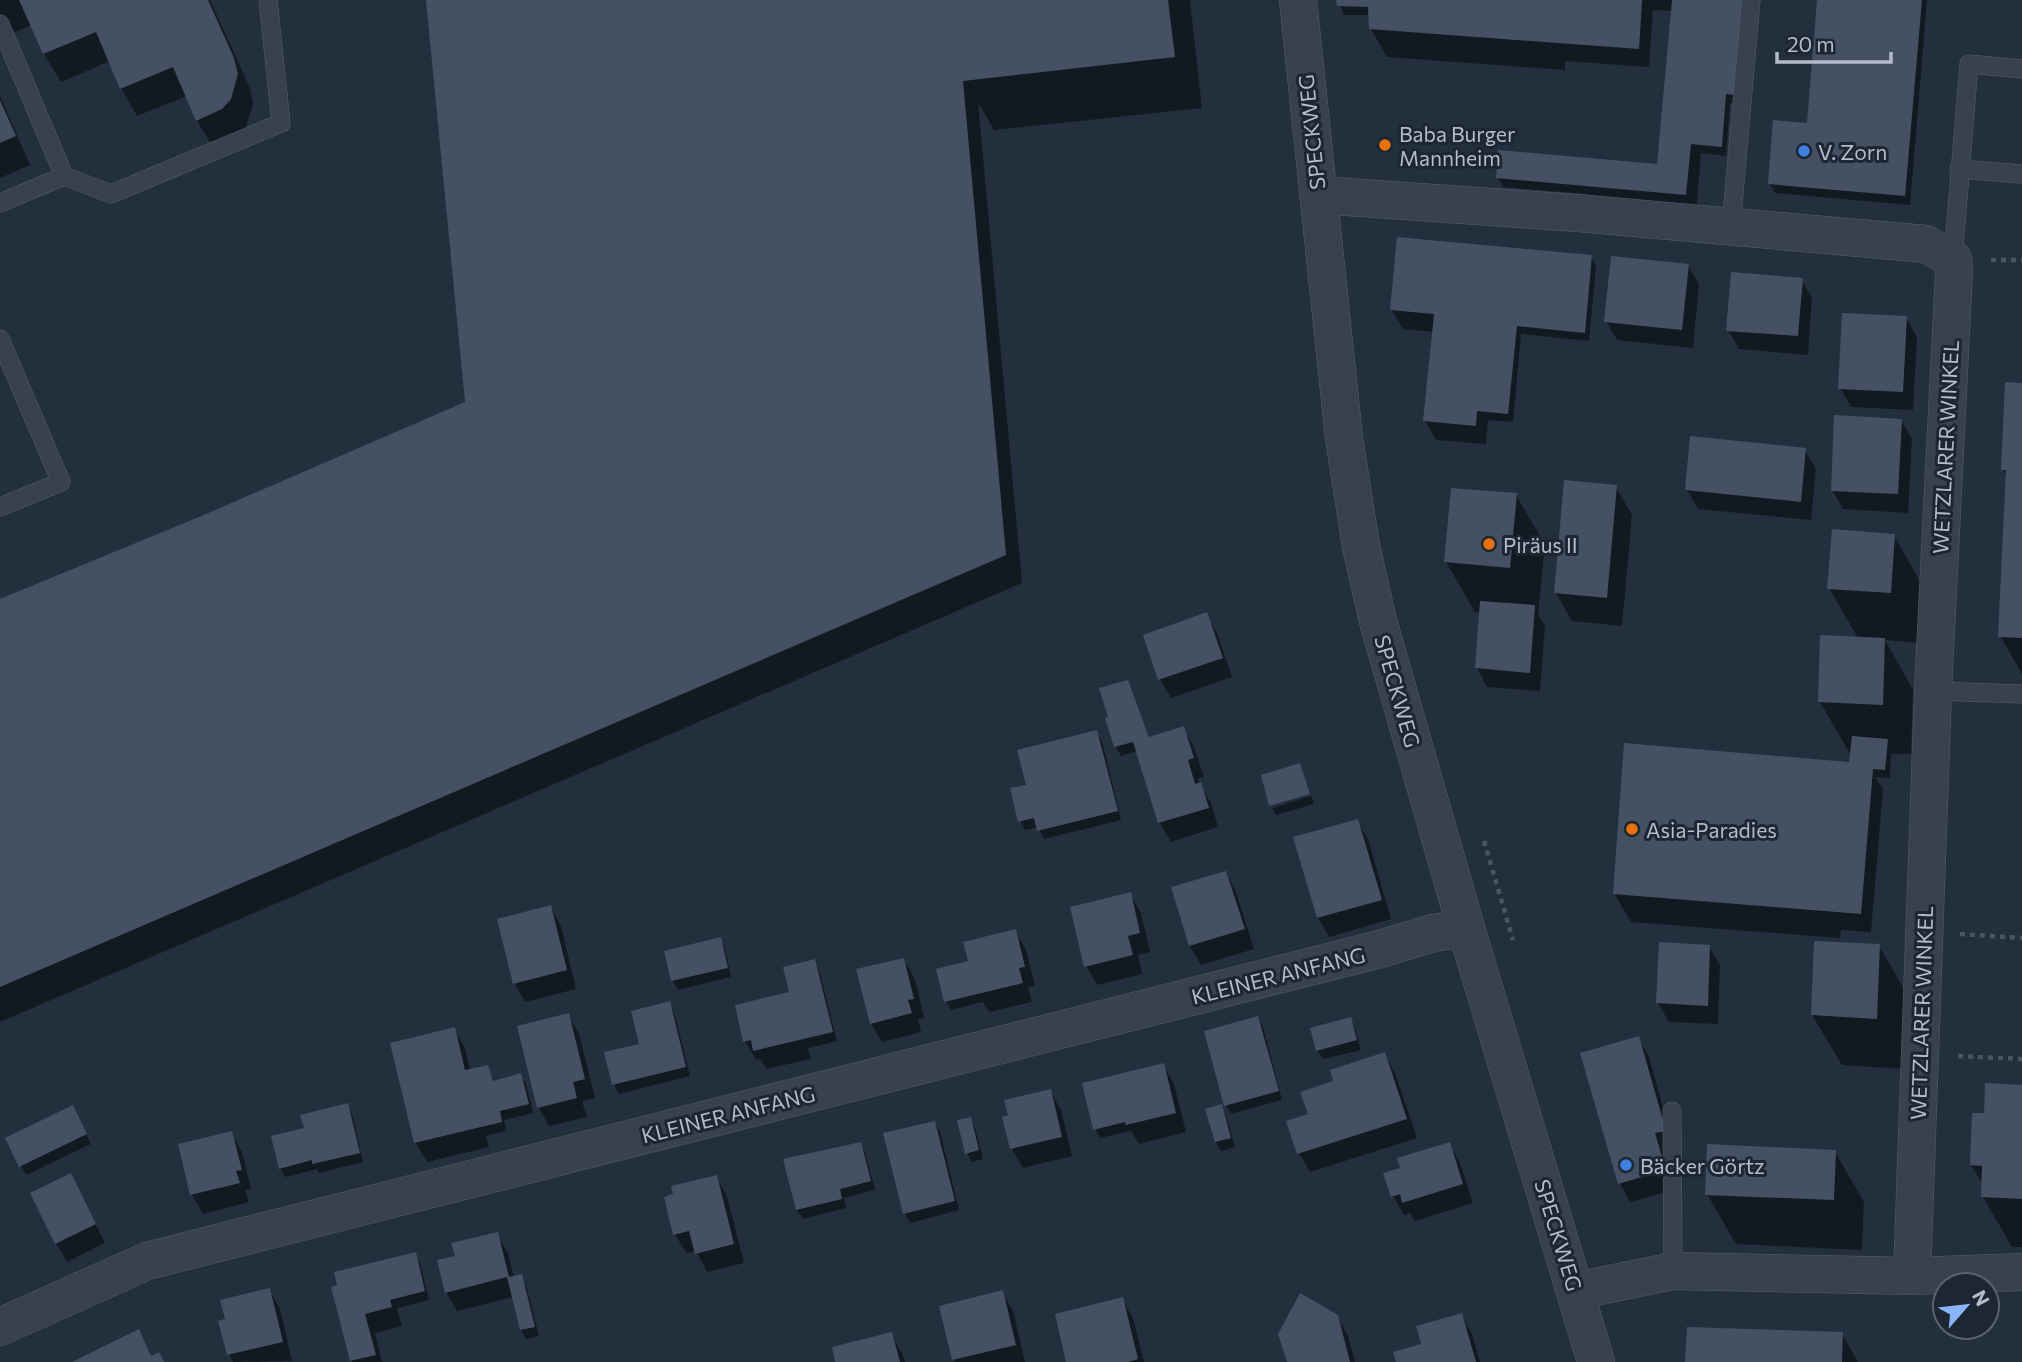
<svg xmlns="http://www.w3.org/2000/svg" width="2022" height="1362" viewBox="0 0 2022 1362" font-family="Commissioner,sans-serif">
  <style>
    .shadow { fill: #0007 }
    .building { fill: #455162 }
    .lines { fill: none; stroke-linecap: round; stroke-linejoin: round }
    .lane-casing { stroke: #565f6c; stroke-width: 19 }
    .street-casing { stroke: #565f6c; stroke-width: 38 }
    .path { stroke: #44595c; stroke-width: 4.5; stroke-dasharray: 5 5; stroke-linecap: butt }
    .lane { stroke: #38414e; stroke-width: 18 }
    .street { stroke: #38414e; stroke-width: 37 }
    .food-dot { fill: #e8710a; stroke: #1d2633; stroke-width: 2.5 }
    .shop-dot { fill: #3f7fe0; stroke: #1d2633; stroke-width: 2.5 }
    .labels { text-anchor: middle; dominant-baseline: central; stroke-width: 6; stroke-linejoin: round; paint-order: stroke }
    .street-label { font-size: 21px; fill: #b4bcc9; stroke: #1d2633 }
    .poi-label { font-size: 21px; fill: #b4bcc9; stroke: #1d2633; text-anchor: start }
  </style>
  <rect width="100%" height="100%" fill="#242f3e"/>
  <!-- shadow -->
  <path class="shadow" d="M 0,0 L 210,0 L 250,88 L 253,104 L 246,127 L 238,137 L 214,149 L 197,121 L 187,96 L 137,116 L 121,88 L 110,61 L 61,82 L 44,54 L 32,25 L 0,38 Z
    M 428,0 L 1190,0 L 1202,108 L 994,130 L 978,102 L 1022,583 L 0,1022 L 0,602 L 467,403 Z
    M 1338,0 L 1747,0 L 1739,103 L 1730,103 L 1726,156 L 1701,153 L 1696,213 L 1591,204 L 1585,194 L 1503,187 L 1498,178 L 1659,166 L 1673,11 L 1653,10 L 1649,67 L 1565,61 L 1565,70 L 1387,57 L 1371,29 L 1370,15 L 1344,15 Z
    M 1819,0 L 1927,0 L 1910,205 L 1775,193 L 1770,184 L 1809,124 Z
    M 0,96 L 30,165 L 0,178 Z
    M 1591,257 L 1596,266 L 1589,341 L 1521,334 L 1513,422 L 1488,420 L 1486,444 L 1436,440 L 1425,421 L 1434,332 L 1403,329 L 1392,310 Z
    M 1688,265 L 1699,284 L 1693,348 L 1617,340 L 1606,321 Z
    M 1801,279 L 1812,298 L 1808,355 L 1739,349 L 1728,330 Z
    M 1906,318 L 1917,337 L 1913,410 L 1851,407 L 1840,388 Z
    M 2022,384 L 2022,674 L 2000,636 L 2007,476 L 2003,469 Z
    M 1901,420 L 1912,439 L 1908,513 L 1843,509 L 1832,490 Z
    M 1805,450 L 1816,469 L 1811,520 L 1698,509 L 1687,490 Z
    M 1616,487 L 1632,515 L 1622,626 L 1572,621 L 1556,593 Z
    M 1516,495 L 1545,545 L 1538,615 L 1545,626 L 1540,691 L 1487,687 L 1477,668 L 1481,612 L 1475,612 L 1446,562 Z
    M 1894,536 L 1923,586 L 1919,643 L 1885,640 L 1913,690 L 1911,754 L 1891,754 L 1890,778 L 1875,777 L 1883,789 L 1871,932 L 1841,930 L 1840,938 L 1631,922 L 1614,893 L 1851,768 L 1852,752 L 1849,752 L 1820,702 L 1858,638 L 1829,588 Z
    M 1206,615 L 1217,633 L 1232,677 L 1171,698 L 1160,679 Z
    M 1128,682 L 1150,739 L 1183,728 L 1194,747 L 1204,777 L 1198,779 L 1199,784 L 1211,803 L 1218,827 L 1171,842 L 1160,823 L 1138,751 L 1121,756 L 1116,747 L 1101,689 Z
    M 1097,732 L 1102,741 L 1121,820 L 1044,839 L 1038,827 L 1025,830 L 1020,821 L 1028,786 Z
    M 1311,796 L 1314,804 L 1276,815 L 1272,808 Z
    M 1357,821 L 1368,839 L 1391,919 L 1329,937 L 1318,918 Z
    M 1226,873 L 1236,892 L 1254,949 L 1201,965 L 1190,946 L 1173,889 Z
    M 1130,894 L 1141,913 L 1150,952 L 1138,955 L 1142,974 L 1097,985 L 1086,966 Z
    M 550,907 L 561,926 L 576,989 L 525,1002 L 514,983 Z
    M 1015,931 L 1026,950 L 1035,986 L 1028,987 L 1032,1002 L 989,1012 L 983,1002 L 951,1010 L 946,1001 L 970,962 Z
    M 720,939 L 725,948 L 731,977 L 678,990 L 673,981 L 666,952 Z
    M 1709,946 L 1720,965 L 1718,1024 L 1669,1022 L 1658,1003 Z
    M 1879,946 L 1908,996 L 1905,1069 L 1842,1065 L 1812,1015 Z
    M 904,960 L 915,979 L 924,1018 L 918,1019 L 921,1032 L 882,1042 L 871,1023 Z
    M 814,961 L 819,970 L 837,1041 L 808,1048 L 811,1059 L 766,1069 L 760,1059 L 756,1060 L 745,1041 L 791,994 Z
    M 669,1004 L 674,1012 L 690,1076 L 619,1094 L 614,1085 Z
    M 568,1015 L 579,1034 L 595,1098 L 582,1101 L 587,1117 L 549,1126 L 539,1108 Z
    M 1258,1018 L 1263,1027 L 1282,1100 L 1231,1114 L 1226,1105 Z
    M 1350,1019 L 1355,1028 L 1361,1050 L 1323,1059 L 1317,1050 Z
    M 454,1029 L 465,1048 L 470,1070 L 488,1067 L 494,1082 L 520,1075 L 526,1084 L 533,1113 L 504,1120 L 506,1131 L 486,1136 L 489,1147 L 427,1162 L 416,1143 L 392,1044 Z
    M 1638,1038 L 1649,1057 L 1675,1150 L 1676,1189 L 1630,1202 L 1620,1183 Z
    M 1384,1054 L 1395,1073 L 1417,1138 L 1310,1172 L 1299,1153 L 1310,1116 L 1335,1082 Z
    M 1163,1065 L 1174,1084 L 1186,1132 L 1139,1144 L 1131,1131 L 1100,1138 L 1095,1129 Z
    M 2022,1087 L 2022,1247 L 2012,1247 L 1983,1197 L 1983,1185 L 1971,1165 L 1986,1115 Z
    M 1050,1091 L 1061,1110 L 1072,1156 L 1023,1168 L 1012,1149 L 1004,1118 L 1010,1117 Z
    M 347,1105 L 352,1114 L 363,1162 L 319,1173 L 317,1169 L 285,1177 L 280,1168 L 306,1129 Z
    M 1221,1106 L 1226,1115 L 1235,1147 L 1221,1151 L 1216,1142 L 1207,1110 Z
    M 78,1116 L 91,1144 L 26,1175 L 7,1139 Z
    M 970,1119 L 975,1128 L 983,1159 L 972,1162 L 967,1153 Z
    M 935,1123 L 940,1132 L 959,1210 L 910,1223 L 905,1214 L 885,1135 Z
    M 231,1133 L 242,1152 L 251,1189 L 245,1190 L 249,1202 L 203,1214 L 192,1195 L 180,1145 Z
    M 860,1144 L 865,1153 L 875,1190 L 844,1198 L 846,1208 L 803,1219 L 797,1210 Z
    M 1449,1144 L 1460,1163 L 1473,1203 L 1415,1221 L 1410,1213 L 1404,1215 L 1393,1196 L 1386,1174 L 1402,1169 Z
    M 1835,1152 L 1864,1202 L 1862,1250 L 1736,1244 L 1707,1194 Z
    M 71,1176 L 105,1243 L 67,1262 L 56,1243 Z
    M 716,1177 L 727,1196 L 744,1263 L 707,1272 L 696,1251 L 686,1253 L 675,1234 Z
    M 497,1234 L 508,1253 L 514,1278 L 521,1276 L 526,1285 L 539,1336 L 526,1339 L 521,1330 L 513,1297 L 457,1311 L 446,1292 L 457,1257 Z
    M 415,1254 L 420,1263 L 429,1300 L 397,1308 L 402,1326 L 375,1333 L 382,1362 L 352,1362 L 334,1288 Z
    M 269,1290 L 280,1309 L 292,1361 L 233,1362 L 229,1354 L 228,1321 Z
    M 1002,1292 L 1013,1311 L 1025,1362 L 955,1362 L 953,1359 Z
    M 1122,1299 L 1133,1318 L 1144,1362 L 1068,1362 Z
    M 1461,1315 L 1472,1334 L 1480,1362 L 1398,1362 L 1424,1346 Z
    M 1337,1316 L 1348,1336 L 1355,1362 L 1288,1362 Z
    M 891,1334 L 902,1353 L 905,1362 L 837,1362 Z
    M 1842,1334 L 1858,1362 L 1687,1362 Z"/>
  <!-- building -->
  <path class="building" d="M 19,0 L 208,0 L 234,58 L 238,74 L 231,99 L 222,109 L 196,121 L 173,67 L 120,89 L 96,32 L 43,54 Z
    M 426,0 L 1168,0 L 1175,57 L 963,81 L 1006,555 L 0,987 L 0,599 L 199,517 L 465,402 Z
    M 1336,0 L 1642,0 L 1639,49 L 1369,29 L 1368,7 L 1337,6 Z
    M 1672,0 L 1742,0 L 1734,95 L 1726,94 L 1722,147 L 1691,144 L 1686,195 L 1496,178 L 1498,150 L 1657,164 Z
    M 1817,0 L 1922,0 L 1905,196 L 1768,184 L 1773,120 L 1807,123 Z
    M 0,100 L 16,136 L 0,143 Z
    M 1397,237 L 1592,255 L 1585,333 L 1517,326 L 1508,414 L 1477,411 L 1476,426 L 1423,421 L 1434,314 L 1390,310 Z
    M 1611,256 L 1689,264 L 1682,330 L 1604,322 Z
    M 1731,272 L 1803,278 L 1798,336 L 1726,331 Z
    M 1842,313 L 1907,316 L 1903,392 L 1838,389 Z
    M 2005,382 L 2022,383 L 2022,638 L 1998,637 L 2006,470 L 2001,470 Z
    M 1834,415 L 1902,419 L 1898,494 L 1831,491 Z
    M 1690,436 L 1806,448 L 1801,502 L 1685,490 Z
    M 1564,480 L 1617,485 L 1607,598 L 1554,593 Z
    M 1451,488 L 1517,493 L 1510,568 L 1444,562 Z
    M 1832,529 L 1895,534 L 1891,593 L 1827,589 Z
    M 1480,601 L 1535,605 L 1530,673 L 1475,668 Z
    M 1207,612 L 1223,658 L 1158,680 L 1143,635 Z
    M 1820,635 L 1885,638 L 1883,705 L 1818,702 Z
    M 1128,680 L 1149,737 L 1184,726 L 1194,758 L 1188,760 L 1195,784 L 1201,782 L 1209,808 L 1158,823 L 1133,742 L 1114,747 L 1105,718 L 1108,717 L 1099,688 Z
    M 1097,730 L 1118,811 L 1037,831 L 1034,818 L 1018,822 L 1010,788 L 1026,785 L 1017,750 Z
    M 1852,736 L 1888,739 L 1885,770 L 1873,769 L 1861,914 L 1613,894 L 1624,743 L 1849,762 Z
    M 1300,763 L 1310,794 L 1269,806 L 1261,775 Z
    M 1358,819 L 1382,900 L 1317,918 L 1293,837 Z
    M 1226,871 L 1245,929 L 1189,946 L 1171,887 Z
    M 1131,892 L 1140,933 L 1128,936 L 1133,955 L 1084,967 L 1070,907 Z
    M 551,905 L 567,970 L 513,984 L 497,919 Z
    M 1016,929 L 1025,967 L 1019,968 L 1023,983 L 944,1002 L 936,969 L 968,961 L 963,942 Z
    M 721,937 L 728,968 L 671,981 L 664,951 Z
    M 1814,941 L 1880,944 L 1877,1019 L 1811,1015 Z
    M 1659,942 L 1710,945 L 1708,1006 L 1656,1003 Z
    M 904,958 L 914,999 L 908,1000 L 912,1013 L 870,1024 L 856,969 Z
    M 815,959 L 833,1032 L 753,1051 L 751,1040 L 743,1042 L 735,1005 L 789,992 L 783,967 Z
    M 670,1001 L 686,1067 L 612,1085 L 604,1052 L 639,1044 L 631,1011 Z
    M 569,1013 L 585,1079 L 573,1082 L 577,1098 L 537,1108 L 517,1026 Z
    M 1258,1016 L 1279,1091 L 1224,1106 L 1204,1031 Z
    M 1351,1017 L 1357,1040 L 1316,1051 L 1310,1028 Z
    M 455,1027 L 465,1070 L 488,1065 L 493,1081 L 521,1073 L 529,1104 L 500,1111 L 502,1122 L 414,1143 L 390,1043 Z
    M 1639,1036 L 1666,1131 L 1655,1133 L 1666,1170 L 1618,1184 L 1580,1053 Z
    M 1385,1052 L 1407,1119 L 1297,1154 L 1286,1121 L 1308,1114 L 1300,1092 L 1333,1081 L 1330,1070 Z
    M 1164,1063 L 1176,1113 L 1126,1125 L 1125,1122 L 1093,1130 L 1082,1083 Z
    M 1985,1083 L 2022,1085 L 2022,1199 L 1981,1197 L 1982,1166 L 1970,1165 L 1972,1113 L 1984,1113 Z
    M 1051,1089 L 1062,1137 L 1010,1149 L 1002,1117 L 1008,1115 L 1004,1100 Z
    M 348,1103 L 360,1153 L 312,1164 L 312,1160 L 279,1169 L 271,1136 L 304,1128 L 300,1115 Z
    M 1222,1104 L 1231,1138 L 1215,1142 L 1205,1109 Z
    M 73,1105 L 87,1134 L 19,1167 L 5,1138 Z
    M 971,1117 L 979,1150 L 965,1154 L 957,1120 Z
    M 935,1121 L 955,1201 L 903,1214 L 883,1133 Z
    M 232,1131 L 242,1170 L 236,1171 L 240,1183 L 190,1195 L 178,1144 Z
    M 861,1142 L 871,1181 L 840,1189 L 842,1199 L 796,1210 L 783,1159 Z
    M 1450,1142 L 1463,1184 L 1402,1203 L 1400,1194 L 1391,1197 L 1383,1173 L 1400,1168 L 1397,1158 Z
    M 1707,1144 L 1836,1150 L 1834,1200 L 1705,1195 Z
    M 71,1173 L 96,1224 L 55,1244 L 30,1193 Z
    M 717,1175 L 734,1244 L 695,1254 L 689,1231 L 673,1235 L 664,1197 L 673,1194 L 671,1186 Z
    M 498,1232 L 509,1277 L 522,1274 L 535,1327 L 520,1330 L 507,1277 L 445,1293 L 437,1260 L 455,1256 L 451,1243 Z
    M 416,1252 L 425,1291 L 390,1300 L 392,1307 L 365,1314 L 376,1355 L 350,1361 L 331,1287 L 337,1285 L 334,1272 Z
    M 270,1288 L 283,1342 L 227,1355 L 218,1321 L 225,1319 L 220,1300 Z
    M 1003,1290 L 1016,1345 L 952,1360 L 939,1306 Z
    M 1300,1293 L 1338,1315 L 1350,1362 L 1287,1362 L 1278,1334 Z
    M 1123,1297 L 1138,1359 L 1128,1362 L 1066,1362 L 1055,1314 Z
    M 1462,1313 L 1476,1362 L 1396,1362 L 1393,1352 L 1421,1344 L 1416,1326 Z
    M 1687,1327 L 1843,1332 L 1842,1362 L 1685,1362 Z
    M 139,1329 L 151,1356 L 159,1352 L 164,1362 L 72,1362 Z
    M 892,1332 L 900,1362 L 835,1362 L 832,1347 Z"/>
  <g class="lines">
    <!-- lane casing -->
    <g class="lane-casing">
      <path id="lane" d="M 0,24 L 64,176 L 0,203
        M 1959,169 L 2022,174
        M 64,176 L 111,194 L 281,123 L 268,0
        M 1731,227 L 1751,0
        M 1953,259 L 1969,64 L 2022,69
        M 0,339 L 61,482 L 0,507
        M 1933,691 L 2022,694
        M 1672,1111 L 1673,1271"/>
    </g>
    <!-- street casing -->
    <g class="street-casing">
      <path id="street" d="M 1298,0 L 1344,438 L 1361,546 L 1378,621 L 1466,928 L 1596,1362
        M 1318,195 L 1578,213 L 1926,244 L 1953,259 L 1954,272 L 1933,691 L 1912,1276
        M 1576,1291 L 1673,1271 L 1912,1276 L 2022,1272
        M 0,1327 L 147,1261 L 1380,949 L 1433,933 L 1466,928"/>
    </g>
    <!-- path -->
    <path class="path" d="M 1991,260 L 2022,260
      M 1484,841 L 1513,940
      M 1960,934 L 2022,938
      M 1958,1056 L 2022,1059"/>
    <!-- lane -->
    <use href="#lane" class="lane"/>
    <!-- street -->
    <use href="#street" class="street"/>
  </g>
  <!-- markers -->
  <g class="food-dot">
    <circle cx="1385" cy="145" r="7"/>
    <circle cx="1489" cy="544" r="7"/>
    <circle cx="1632" cy="829" r="7"/>
  </g>
  <g class="shop-dot">
    <circle cx="1804" cy="151" r="7"/>
    <circle cx="1626" cy="1165" r="7"/>
  </g>
  <g class="labels">
    <!-- street labels -->
    <g class="street-label">
      <text transform="translate(1311 132) rotate(-96)">SPECKWEG</text>
      <text transform="translate(1945 447) rotate(-87)">WETZLARER WINKEL</text>
      <text transform="translate(1398 691) rotate(74)">SPECKWEG</text>
      <text transform="translate(1278 975) rotate(-14)">KLEINER ANFANG</text>
      <text transform="translate(1921 1013) rotate(-88)">WETZLARER WINKEL</text>
      <text transform="translate(728 1114) rotate(-14)">KLEINER ANFANG</text>
      <text transform="translate(1559 1235) rotate(73)">SPECKWEG</text>
    </g>
    <!-- poi labels -->
    <g class="poi-label">
      <text x="1399" y="133">Baba Burger<tspan x="1399" dy="24">Mannheim</tspan></text>
      <text x="1818" y="151">V. Zorn</text>
      <text x="1503" y="544">Piräus II</text>
      <text x="1646" y="829">Asia-Paradies</text>
      <text x="1640" y="1165">Bäcker Görtz</text>
    </g>
  </g>
  <!-- north arrow -->
  <g transform="translate(1966 1306) rotate(62)"><circle r="33" fill="#1d2633" stroke="#59626f" stroke-width="2"/>
  <path d="M0-5L12 26L0 18L-12 26Z" fill="#8ab4f8"/>
  <text y="-10" font-size="19" font-weight="bold" text-anchor="middle" fill="#b4bcc9">N</text>
  </g>
  <!-- scale -->
  <path d="M1777 52v10h114v-10" fill="none" stroke="#b4bcc9" stroke-width="3.5"/>
  <text x="1787" y="52" font-size="21" fill="#b4bcc9" stroke="#1d2633" stroke-width="5" paint-order="stroke">20 m</text>
</svg>
